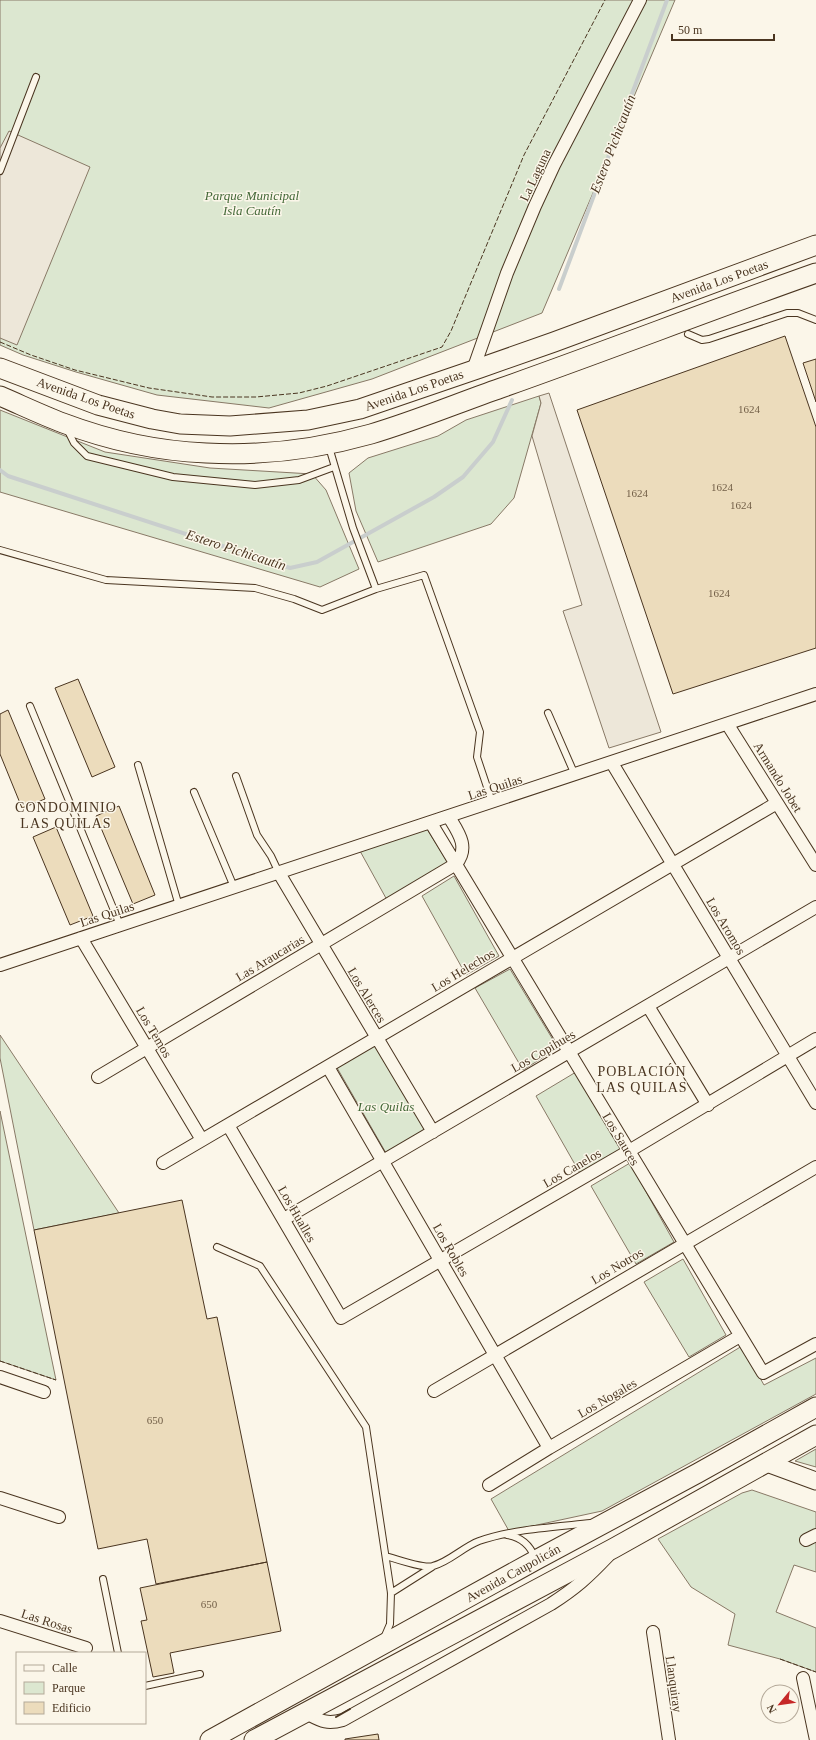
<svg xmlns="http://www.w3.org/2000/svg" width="816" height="1740" viewBox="0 0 816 1740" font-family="'Times New Roman',serif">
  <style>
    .green { fill: #dce7d0; stroke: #887966 }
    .parking { fill: #ede7d9; stroke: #887966 }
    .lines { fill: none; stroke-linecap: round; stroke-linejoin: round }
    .stream { stroke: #c9cecd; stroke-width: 4 }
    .building { fill: #ecdcbc; stroke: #4a3520 }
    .lane-casing { stroke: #4a3520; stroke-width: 8 }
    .street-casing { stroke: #4a3520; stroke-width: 14 }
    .secondary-casing { stroke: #4a3520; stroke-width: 19 }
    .primary-casing { stroke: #4a3520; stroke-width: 21 }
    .lane { stroke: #fbf6e9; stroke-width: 6 }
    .street { stroke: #fbf6e9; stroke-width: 12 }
    .secondary { stroke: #fbf6e9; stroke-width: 17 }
    .primary { stroke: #fbf6e9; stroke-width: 19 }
    .fence { stroke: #4a3520; stroke-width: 1; stroke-dasharray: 5 2; stroke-linecap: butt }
    .wall { stroke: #4a3520; stroke-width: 2 }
    .labels { text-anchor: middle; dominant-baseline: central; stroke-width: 3; stroke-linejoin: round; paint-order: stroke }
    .number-label { font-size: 11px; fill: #725f47 }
    .street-label { font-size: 13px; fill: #4a3520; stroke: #fbf6e9 }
    .park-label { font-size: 13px; font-style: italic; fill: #436837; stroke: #fbf6e9 }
    .water-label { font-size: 14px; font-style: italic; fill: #4a3520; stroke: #fbf6e9 }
    .neighbourhood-label { font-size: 14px; letter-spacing: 1px; fill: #4a3520; stroke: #fbf6e9 }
  </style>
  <rect width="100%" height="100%" fill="#fbf6e9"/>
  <!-- green -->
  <path class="green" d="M 0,0 L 675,0 L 542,313 L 372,379 L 269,408 L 157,395 L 76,372 L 23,355 L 0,345 Z
    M 539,396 L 541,403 L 514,498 L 491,524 L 378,562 L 356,511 L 349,473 L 368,458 L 438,436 L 466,420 Z
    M 0,410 L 105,452 L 210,468 L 312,474 L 326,490 L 359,569 L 320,587 L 0,492 Z
    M 427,829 L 448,863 L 387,900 L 360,851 Z
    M 454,876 L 499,956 L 466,975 L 422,896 Z
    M 510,969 L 558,1048 L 523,1070 L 475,988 Z
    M 0,1035 L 119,1213 L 34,1230 L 0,1058 Z
    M 375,1043 L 426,1129 L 386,1153 L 336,1066 Z
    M 576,1072 L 623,1151 L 581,1175 L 536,1096 Z
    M 0,1111 L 56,1380 L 0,1361 Z
    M 630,1163 L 674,1242 L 636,1264 L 591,1186 Z
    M 683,1259 L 726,1335 L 689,1357 L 644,1282 Z
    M 742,1346 L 764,1385 L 816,1358 L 816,1394 L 602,1511 L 509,1531 L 491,1499 Z
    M 816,1449 L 816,1467 L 795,1461 Z
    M 752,1490 L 816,1512 L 816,1572 L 794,1565 L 776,1612 L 816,1628 L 816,1672 L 780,1659 L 728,1645 L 735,1614 L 691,1587 L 658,1539 L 742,1493 Z"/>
  <!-- parking -->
  <path class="parking" d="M 9,131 L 90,167 L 17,345 L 0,338 L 0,148 Z
    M 549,393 L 661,732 L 609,748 L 563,611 L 582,605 L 532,436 L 541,403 L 539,396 Z"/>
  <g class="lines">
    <!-- stream -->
    <path class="stream" d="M 559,289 L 667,0
      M 0,470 L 8,476 L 290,568 L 317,562 L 434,497 L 463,477 L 493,442 L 512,400"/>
  </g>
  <!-- building -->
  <path class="building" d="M 785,336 L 816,427 L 816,648 L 673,694 L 577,410 Z
    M 816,359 L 816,402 L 803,363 Z
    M 78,679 L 115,767 L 92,777 L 55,688 Z
    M 8,710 L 45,799 L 22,808 L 0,754 L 0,714 Z
    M 119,806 L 155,895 L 133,904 L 96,816 Z
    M 56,827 L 93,916 L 70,925 L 33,837 Z
    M 182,1200 L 207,1319 L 217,1317 L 267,1562 L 156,1584 L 147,1539 L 98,1549 L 34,1230 Z
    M 267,1562 L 281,1631 L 170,1653 L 174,1673 L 153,1677 L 141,1621 L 147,1620 L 140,1588 Z
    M 378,1734 L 379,1740 L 345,1740 L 345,1739 Z"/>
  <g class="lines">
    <!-- lane casing -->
    <g class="lane-casing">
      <path id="lane" d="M 0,171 L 36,77
        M 688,334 L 702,340 L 709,339 L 787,313 L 798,313 L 816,320
        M 67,429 L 74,443 L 87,456 L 173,477 L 255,485 L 299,480 L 334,467
        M 329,447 L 353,528 L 376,589
        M 0,550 L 106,580 L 255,588 L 294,599 L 322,610 L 376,589 L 424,575 L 480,732 L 477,757 L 492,802
        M 30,706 L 120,925
        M 548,713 L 575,775
        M 138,765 L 179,906
        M 236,776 L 257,835 L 271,856 L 279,873
        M 194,792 L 234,887
        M 217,1247 L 260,1266 L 366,1427 L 391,1593 L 390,1624 L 384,1638
        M 507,1535 C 521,1537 530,1545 535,1558
        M 386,1556 C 396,1559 424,1569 433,1566 C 449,1562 463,1547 479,1541 C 514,1529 553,1527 591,1523
        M 103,1579 L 118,1653
        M 391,1593 L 432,1567
        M 145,1686 L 200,1674"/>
    </g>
    <!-- street casing -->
    <g class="street-casing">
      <path id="street" d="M 473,370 L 507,273 L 535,206 L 554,165 L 640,0
        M 728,725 L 816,865
        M 612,763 L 816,1103
        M 431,823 L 763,1373 L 816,1344
        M 279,873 L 433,1132
        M 81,938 L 202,1140
        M 0,965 L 816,694
        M 648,1006 L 708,1105
        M 328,1067 L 549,1448
        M 98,1077 L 456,864 C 470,847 458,832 449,817
        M 228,1125 L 341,1318 L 629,1151 L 816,1039
        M 163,1163 L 777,803
        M 284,1219 L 816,907
        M 0,1377 L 44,1392
        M 434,1391 L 816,1167
        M 489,1485 L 549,1448 L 740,1336
        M 0,1498 L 59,1517
        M 806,1540 L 816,1535
        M 0,1621 L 86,1648
        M 653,1632 L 669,1740
        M 803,1678 L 816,1740
        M 304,1712 C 320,1720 325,1725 343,1720 L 551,1604 C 576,1588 588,1577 608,1556"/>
    </g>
    <!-- secondary casing -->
    <g class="secondary-casing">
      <path id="secondary" d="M 767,1463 L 816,1481"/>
    </g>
    <!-- primary casing -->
    <g class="primary-casing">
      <path id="primary" d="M 0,368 L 98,405 L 152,419 L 180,424 L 230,426 L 308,420 L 360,409 L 480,368 L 554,342 L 816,245
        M 0,396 C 21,405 42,415 63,423 C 108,440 158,451 206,453 C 261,456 318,449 371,434 C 415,421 458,403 501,388 C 606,351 711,310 816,273
        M 210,1740 L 536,1560 L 698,1473 L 816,1407
        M 254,1740 L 614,1548 L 816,1435"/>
    </g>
    <!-- lane -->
    <use href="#lane" class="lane"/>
    <!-- street -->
    <use href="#street" class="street"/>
    <!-- secondary -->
    <use href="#secondary" class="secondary"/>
    <!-- primary -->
    <use href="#primary" class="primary"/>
    <!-- fence -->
    <path class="fence" d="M 0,342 L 31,355 L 75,370 L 149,388 L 212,397 L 256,397 L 299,393 L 327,386 L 442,347 L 451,331 L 524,155 L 605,0
      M 0,1361 L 56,1380
      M 780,1659 L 816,1672"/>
    <!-- wall -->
    <path class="wall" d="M 336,1717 L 350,1709"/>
  </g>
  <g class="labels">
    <!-- number labels -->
    <g class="number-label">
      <text x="749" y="409">1624</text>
      <text x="722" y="487">1624</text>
      <text x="637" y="493">1624</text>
      <text x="741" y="505">1624</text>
      <text x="719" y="593">1624</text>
      <text x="155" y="1420">650</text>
      <text x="209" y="1604">650</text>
    </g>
    <!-- street labels -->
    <g class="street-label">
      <text transform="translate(535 175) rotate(-65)">La Laguna</text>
      <text transform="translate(719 281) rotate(-20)">Avenida Los Poetas</text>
      <text transform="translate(414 390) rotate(-19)">Avenida Los Poetas</text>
      <text transform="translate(86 398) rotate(19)">Avenida Los Poetas</text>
      <text transform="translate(778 777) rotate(58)">Armando Jobet</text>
      <text transform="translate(495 787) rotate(-18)">Las Quilas</text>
      <text transform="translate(107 914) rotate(-18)">Las Quilas</text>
      <text transform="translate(726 926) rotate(59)">Los Aromos</text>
      <text transform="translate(270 958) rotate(-31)">Las Araucarias</text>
      <text transform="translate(463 970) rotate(-31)">Los Helechos</text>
      <text transform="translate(367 995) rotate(59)">Los Alerces</text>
      <text transform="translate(154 1032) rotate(59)">Los Temos</text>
      <text transform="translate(543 1051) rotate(-30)">Los Copihues</text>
      <text transform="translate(621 1139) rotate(59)">Los Sauces</text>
      <text transform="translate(572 1168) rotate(-30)">Los Canelos</text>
      <text transform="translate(297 1214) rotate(60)">Los Hualles</text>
      <text transform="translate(451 1250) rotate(60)">Los Robles</text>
      <text transform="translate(617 1266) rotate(-31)">Los Notros</text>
      <text transform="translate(607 1398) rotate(-30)">Los Nogales</text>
      <text transform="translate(513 1573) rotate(-29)">Avenida Caupolicán</text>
      <text transform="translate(47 1621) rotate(18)">Las Rosas</text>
      <text transform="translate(674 1684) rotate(82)">Llanquiray</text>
    </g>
    <!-- park labels -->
    <g class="park-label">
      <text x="252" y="195">Parque Municipal<tspan x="252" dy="15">Isla Cautín</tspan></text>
      <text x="386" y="1106">Las Quilas</text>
    </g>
    <!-- water labels -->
    <g class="water-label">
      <text transform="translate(613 144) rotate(-69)">Estero Pichicautín</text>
      <text transform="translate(236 550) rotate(18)">Estero Pichicautín</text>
    </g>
    <!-- neighbourhood labels -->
    <g class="neighbourhood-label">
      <text x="66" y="807">CONDOMINIO<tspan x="66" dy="16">LAS QUILAS</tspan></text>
      <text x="642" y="1071">POBLACIÓN<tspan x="642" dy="16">LAS QUILAS</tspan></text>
    </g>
  </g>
  <!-- legend -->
  <rect x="16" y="1652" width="130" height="72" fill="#fbf6e9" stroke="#b4a999"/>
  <rect x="24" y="1665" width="20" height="6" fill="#fbf6e9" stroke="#b4a999"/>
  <text x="52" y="1672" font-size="12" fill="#4a3520">Calle</text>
  <rect x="24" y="1682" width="20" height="12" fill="#dce7d0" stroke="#b4a999"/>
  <text x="52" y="1692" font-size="12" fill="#4a3520">Parque</text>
  <rect x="24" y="1702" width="20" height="12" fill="#ecdcbc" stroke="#b4a999"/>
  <text x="52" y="1712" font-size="12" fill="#4a3520">Edificio</text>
  <!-- north arrow -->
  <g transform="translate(780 1704) rotate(241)"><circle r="19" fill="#fbf6e9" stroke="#b4a999"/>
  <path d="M0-3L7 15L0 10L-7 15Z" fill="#c62828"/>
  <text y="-6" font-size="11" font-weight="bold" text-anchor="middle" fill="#4a3520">N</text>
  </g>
  <!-- scale -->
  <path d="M672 34v6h102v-6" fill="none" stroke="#4a3520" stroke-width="2"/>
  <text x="678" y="34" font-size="12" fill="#4a3520" stroke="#fbf6e9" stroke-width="3" paint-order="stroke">50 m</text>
</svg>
